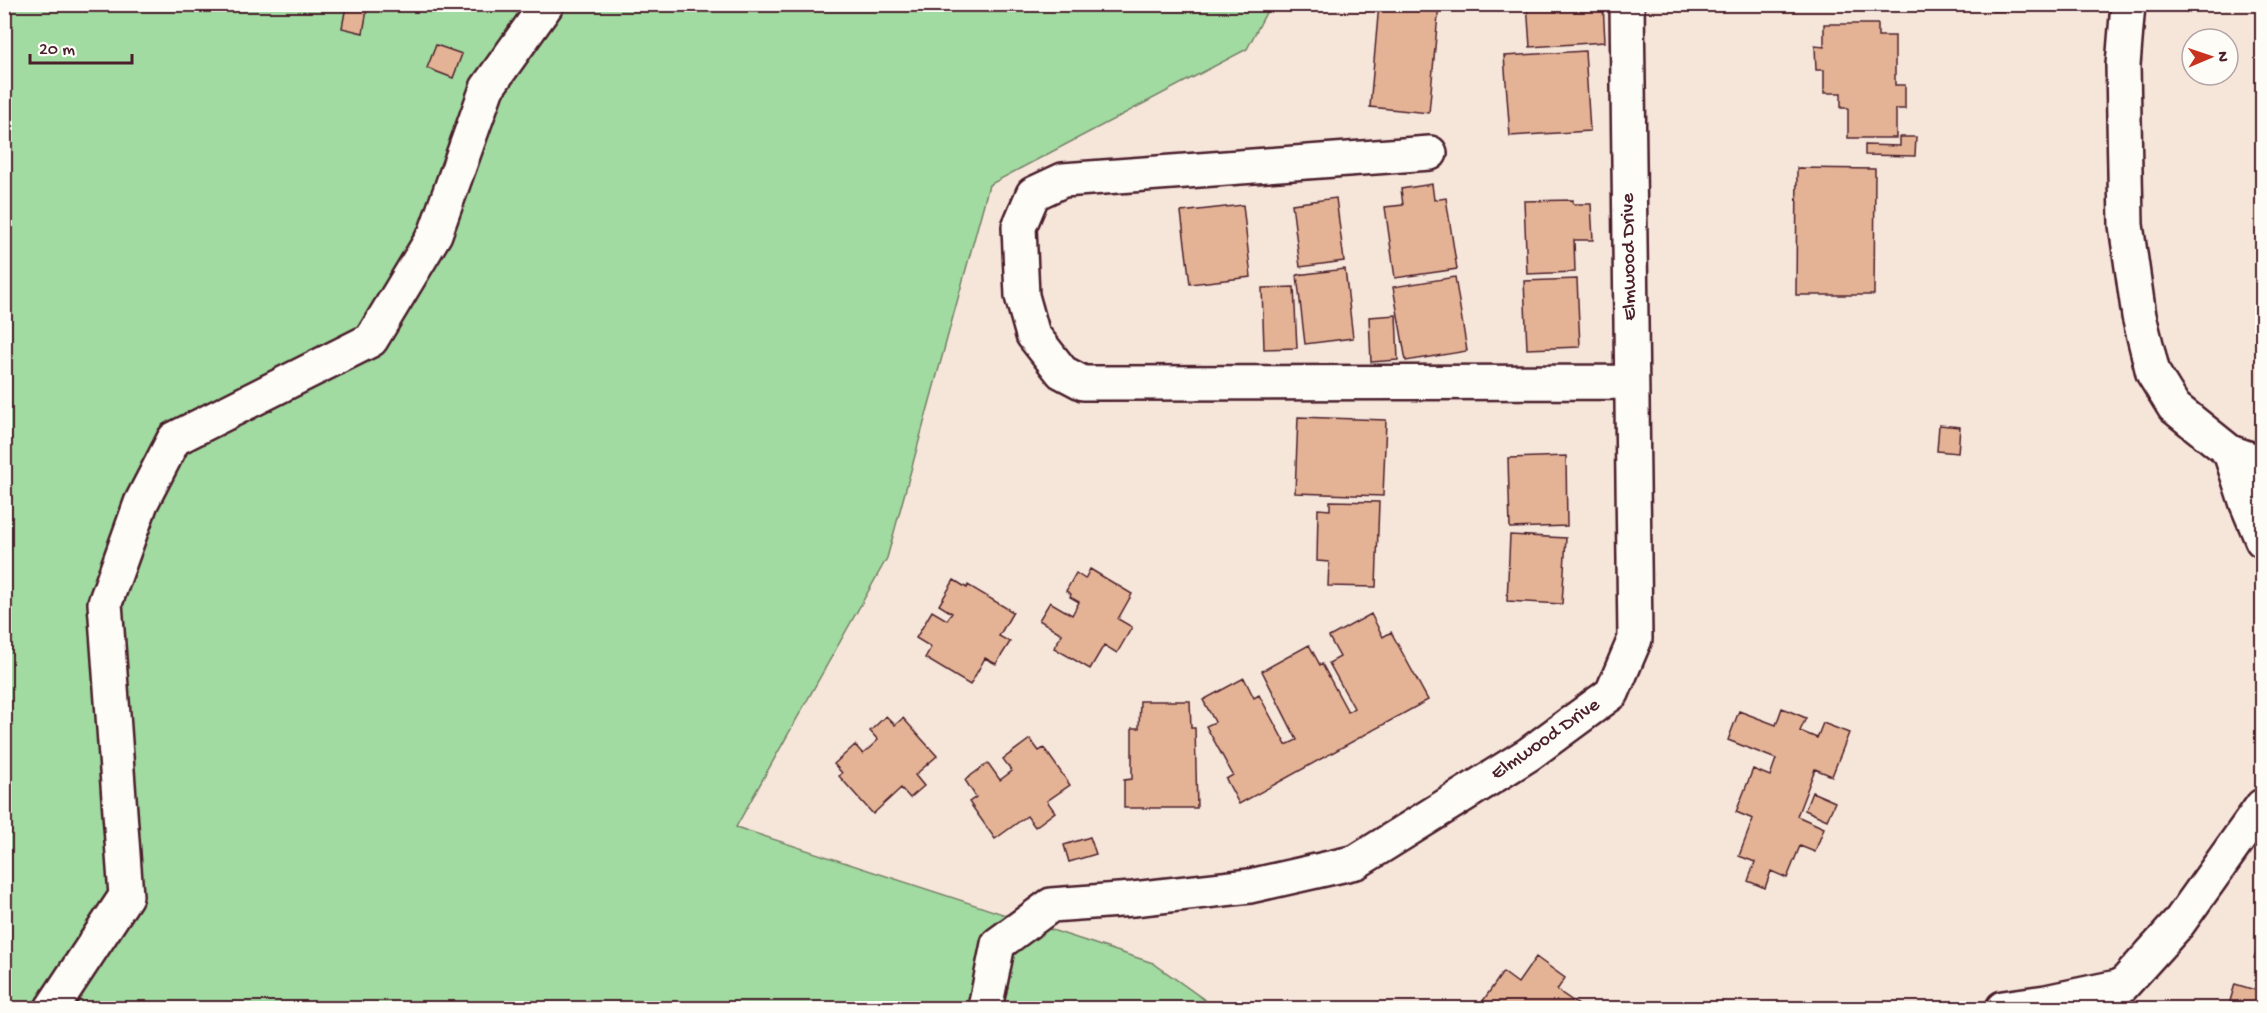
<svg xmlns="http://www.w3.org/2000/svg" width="2267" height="1013" viewBox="0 0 2267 1013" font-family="'Gochi Hand',sans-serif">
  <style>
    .green { fill: #a1dba1; stroke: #767d66; stroke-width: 1.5 }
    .building { fill: #e4b395; stroke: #4a1f2b; stroke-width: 1.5 }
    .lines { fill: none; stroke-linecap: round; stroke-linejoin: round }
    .street-casing { stroke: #4a1f2b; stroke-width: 38 }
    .street { stroke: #fdfcf7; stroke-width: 33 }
    .labels { text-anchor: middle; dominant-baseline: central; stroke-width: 4.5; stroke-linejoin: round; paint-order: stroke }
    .street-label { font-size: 20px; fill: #4a1f2b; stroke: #fdfcf7 }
  </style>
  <rect width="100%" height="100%" fill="#f6e6da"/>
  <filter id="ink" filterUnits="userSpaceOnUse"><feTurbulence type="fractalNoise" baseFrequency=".0167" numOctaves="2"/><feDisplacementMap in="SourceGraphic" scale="12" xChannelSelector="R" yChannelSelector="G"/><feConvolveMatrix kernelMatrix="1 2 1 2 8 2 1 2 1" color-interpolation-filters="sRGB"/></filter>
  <g filter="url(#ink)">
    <!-- green -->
    <path class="green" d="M 5,5 L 1270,5 L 1247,49 L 989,185 L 887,558 L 736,827 L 1153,963 L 1216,1008 L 5,1008 Z"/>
    <!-- building -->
    <path class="building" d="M 338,4 L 368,4 L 363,33 L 342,28 L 346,6 Z
      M 1379,4 L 1439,4 L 1429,113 L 1370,107 Z
      M 1527,4 L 1603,4 L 1605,42 L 1530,47 Z
      M 1992,4 L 2072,4 L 2072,8 L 1993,11 Z
      M 1824,24 L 1878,24 L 1878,36 L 1895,36 L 1895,85 L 1905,85 L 1905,109 L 1896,109 L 1896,138 L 1848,138 L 1848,108 L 1841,108 L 1841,93 L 1824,93 L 1824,70 L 1816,70 L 1815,46 L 1824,47 Z
      M 436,45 L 462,54 L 453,78 L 427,68 Z
      M 1585,51 L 1590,131 L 1510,136 L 1504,56 Z
      M 1900,137 L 1916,137 L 1915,156 L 1865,155 L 1865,145 L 1900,146 Z
      M 1797,168 L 1875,169 L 1874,295 L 1796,295 Z
      M 1432,184 L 1434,200 L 1446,198 L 1457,269 L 1395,278 L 1385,207 L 1403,205 L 1401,189 Z
      M 1336,198 L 1344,261 L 1300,267 L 1292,204 Z
      M 1573,200 L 1573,204 L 1591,204 L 1593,240 L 1574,240 L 1575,272 L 1527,274 L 1524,201 Z
      M 1243,205 L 1251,277 L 1190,284 L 1181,212 Z
      M 1345,269 L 1353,338 L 1305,344 L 1297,275 Z
      M 1455,277 L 1467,351 L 1406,361 L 1393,287 Z
      M 1577,279 L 1580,347 L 1527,349 L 1524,281 Z
      M 1294,287 L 1297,348 L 1264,349 L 1262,288 Z
      M 1396,315 L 1398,360 L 1371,362 L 1369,317 Z
      M 1298,417 L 1386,420 L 1383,496 L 1295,493 Z
      M 1939,425 L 1960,427 L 1958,453 L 1937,451 Z
      M 1566,456 L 1567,526 L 1510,528 L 1508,458 Z
      M 1330,501 L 1379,502 L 1376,587 L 1328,586 L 1329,562 L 1317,561 L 1318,509 L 1330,510 Z
      M 1510,535 L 1566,538 L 1562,604 L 1507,601 Z
      M 1090,569 L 1132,594 L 1118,619 L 1132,627 L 1117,653 L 1104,645 L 1090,669 L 1054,648 L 1062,634 L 1039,620 L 1050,602 L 1072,615 L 1079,602 L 1070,597 L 1071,594 L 1066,591 L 1076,573 L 1085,579 Z
      M 954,580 L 967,588 L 968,585 L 1013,612 L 999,636 L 1010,642 L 996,664 L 985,658 L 970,685 L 925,658 L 931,647 L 916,638 L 932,611 L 947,620 L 952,613 L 939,605 Z
      M 1371,614 L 1383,637 L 1391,632 L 1428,700 L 1239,804 L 1226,779 L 1233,775 L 1206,726 L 1215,722 L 1203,700 L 1244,678 L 1254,698 L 1259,695 L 1286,745 L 1297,740 L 1262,671 L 1309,645 L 1320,665 L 1322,664 L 1348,712 L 1354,708 L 1329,663 L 1340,657 L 1329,637 Z
      M 1140,701 L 1190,701 L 1191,728 L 1195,728 L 1197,808 L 1124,808 L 1124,780 L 1132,779 L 1132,728 L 1139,728 Z
      M 1782,708 L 1806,718 L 1800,731 L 1817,738 L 1823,723 L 1849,733 L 1832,776 L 1815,769 L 1797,816 L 1824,828 L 1815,852 L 1800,846 L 1787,878 L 1771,871 L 1765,888 L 1748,881 L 1755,862 L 1739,856 L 1753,819 L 1736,812 L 1753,769 L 1770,776 L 1776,759 L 1728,740 L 1739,711 L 1776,725 Z
      M 886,716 L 895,725 L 903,718 L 937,756 L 915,775 L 924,786 L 910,798 L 901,788 L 873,814 L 839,776 L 842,773 L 834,764 L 855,745 L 863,754 L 878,740 L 870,731 Z
      M 1030,739 L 1039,751 L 1044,748 L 1070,785 L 1047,801 L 1055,812 L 1035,827 L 1027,816 L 995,839 L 969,802 L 976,797 L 965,780 L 988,763 L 1000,780 L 1012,771 L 1003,759 Z
      M 1812,792 L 1835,802 L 1827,820 L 1805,810 Z
      M 1090,837 L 1096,854 L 1069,862 L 1064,845 Z
      M 2261,940 L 2262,941 L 2262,962 L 2254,958 Z
      M 1536,957 L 1565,978 L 1557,990 L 1583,1008 L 1478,1008 L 1503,972 L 1518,983 Z
      M 2235,984 L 2262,992 L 2262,1008 L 2228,1008 Z"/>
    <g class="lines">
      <!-- street casing -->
      <g class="street-casing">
        <path id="street" d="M 2128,4 L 2123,65 L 2126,225 L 2139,316 L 2153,373 L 2174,407 L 2230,452 L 2262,463
          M 1430,153 L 1063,180 L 1033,194 L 1019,227 L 1022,296 L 1033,335 L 1062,372 L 1083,383 L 1631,382
          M 2230,452 L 2247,504 L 2262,540
          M 52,1008 L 126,896 L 105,603 L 141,503 L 174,439 L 371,340 L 435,234 L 487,88 L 547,4
          M 985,1008 L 998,944 L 1051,905 L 1133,899 L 1250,886 L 1356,862 L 1529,754 L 1612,693 L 1635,639 L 1627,4
          M 2003,1008 L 2046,1002 L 2122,986 L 2178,924 L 2262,806"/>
      </g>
      <!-- street -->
      <use href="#street" class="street"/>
    </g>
  </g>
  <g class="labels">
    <!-- street labels -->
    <g class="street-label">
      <text transform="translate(1630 257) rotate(-91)">Elmwood Drive</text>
      <text transform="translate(1546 740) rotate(-35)">Elmwood Drive</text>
    </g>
  </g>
  <!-- margin -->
  <rect width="2267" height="1013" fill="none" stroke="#fdfcf7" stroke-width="24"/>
  <rect x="12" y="12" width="2243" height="989" fill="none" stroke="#4a1f2b" stroke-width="2" filter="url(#ink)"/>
  <!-- north arrow -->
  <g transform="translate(2210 57) rotate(88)"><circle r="28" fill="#fdfcf7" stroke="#b5a4a5" stroke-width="1.5"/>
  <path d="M0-4.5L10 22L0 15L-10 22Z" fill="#c8321e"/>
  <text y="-9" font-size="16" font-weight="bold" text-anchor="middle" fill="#4a1f2b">N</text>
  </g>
  <!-- scale -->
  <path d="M30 54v9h102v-9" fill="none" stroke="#4a1f2b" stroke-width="3"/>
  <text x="39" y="54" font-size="18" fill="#4a1f2b" stroke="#fdfcf7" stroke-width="4.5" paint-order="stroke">20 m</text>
</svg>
